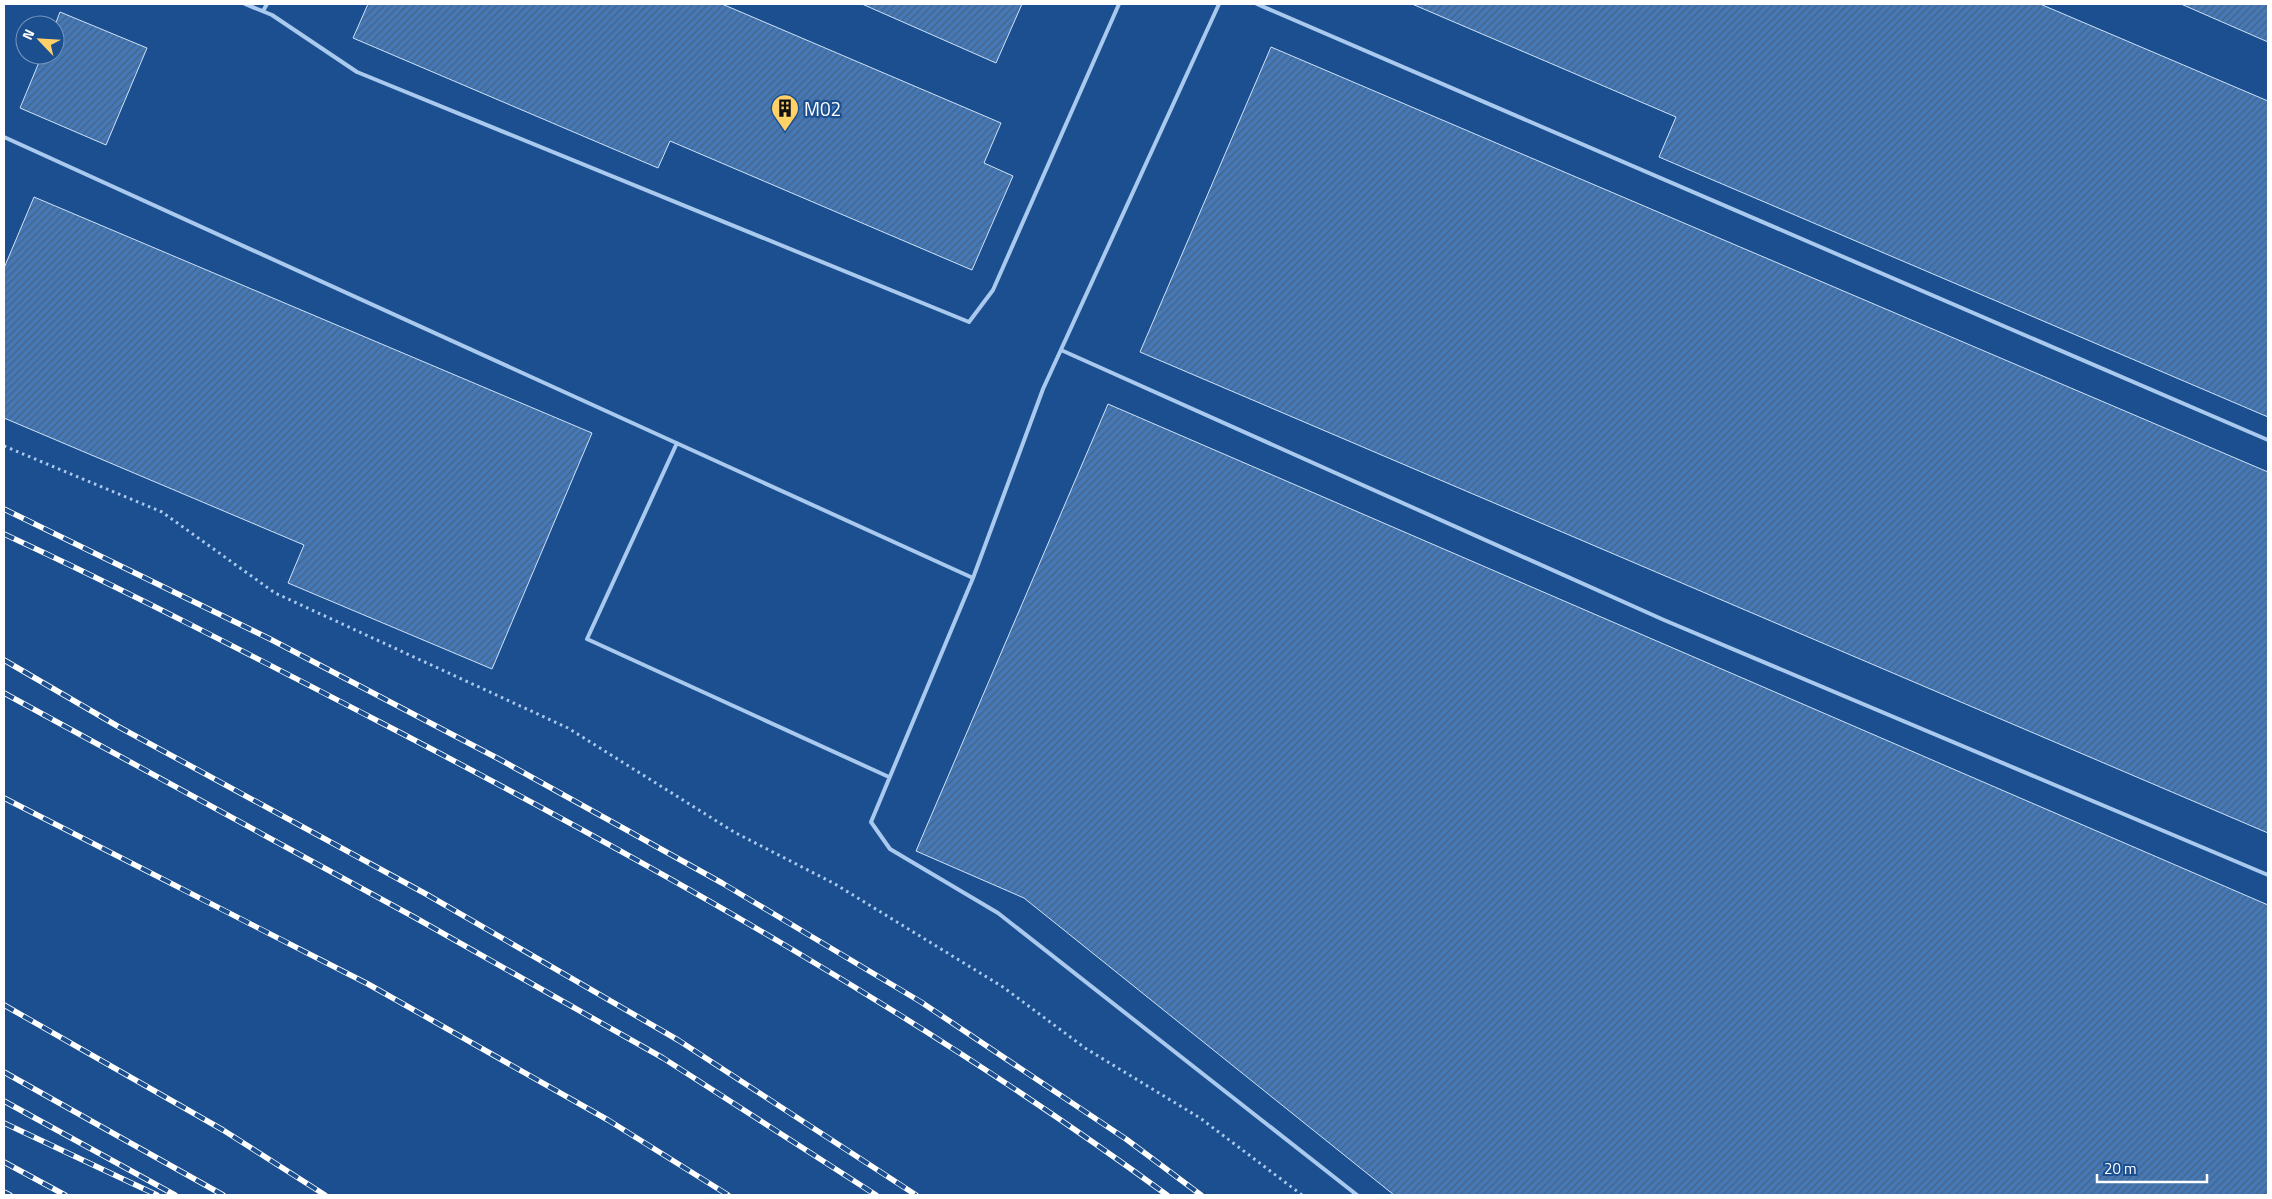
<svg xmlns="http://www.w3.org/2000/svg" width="2272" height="1199" viewBox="0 0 2272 1199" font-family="'Titillium Web',sans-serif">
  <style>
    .building { fill: url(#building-hatch); stroke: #cfe3fa }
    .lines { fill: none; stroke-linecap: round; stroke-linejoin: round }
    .path { stroke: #a9c9ee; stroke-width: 3; stroke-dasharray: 2.5 4; stroke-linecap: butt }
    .lane { stroke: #a9c9ee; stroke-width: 4 }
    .rail-casing { stroke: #fff; stroke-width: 5.5 }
    .rail { stroke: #1b4f8f; stroke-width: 4; stroke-dasharray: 11; stroke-linecap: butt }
    .labels { text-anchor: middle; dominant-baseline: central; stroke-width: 4.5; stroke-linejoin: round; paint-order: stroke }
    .poi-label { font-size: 19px; fill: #fff; stroke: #1b4f8f; text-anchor: start }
  </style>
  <defs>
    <pattern id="building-hatch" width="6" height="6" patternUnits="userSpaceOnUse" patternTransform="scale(1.25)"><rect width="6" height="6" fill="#4478b7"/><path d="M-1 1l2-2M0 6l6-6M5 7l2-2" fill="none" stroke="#486282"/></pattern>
  </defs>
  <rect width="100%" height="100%" fill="#1b4f8f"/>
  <!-- building -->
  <path class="building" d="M 368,4 L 722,4 L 1001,123 L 984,163 L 1013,176 L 972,270 L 670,141 L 658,168 L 353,38 Z
    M 862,4 L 1022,4 L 996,63 Z
    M 1412,4 L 2040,4 L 2268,101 L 2268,417 L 1659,157 L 1676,117 Z
    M 2181,4 L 2268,4 L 2268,42 Z
    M 60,12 L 147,48 L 106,145 L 20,108 L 42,55 L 55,55 L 55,25 Z
    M 1271,47 L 2268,472 L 2268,833 L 1140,352 Z
    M 34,197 L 592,433 L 492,669 L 288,583 L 304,545 L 4,418 L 4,268 Z
    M 1108,404 L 2268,905 L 2268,1195 L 1394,1195 L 1024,898 L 916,851 Z"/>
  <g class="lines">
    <!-- path -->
    <path class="path" d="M 4,446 L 162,512 L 275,593 L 568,728 L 734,832 L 835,884 L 1003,987 L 1085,1048 L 1200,1118 L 1302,1195"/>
    <!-- lane -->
    <path class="lane" d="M 245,4 L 272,15 L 357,72 L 969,322 L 993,290 L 1119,4
      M 1219,4 L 1043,389 L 973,578 L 871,822 L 890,849 L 998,913 L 1357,1195
      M 1257,4 L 2268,440
      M 263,11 L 267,4
      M 4,137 L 973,578
      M 1061,350 L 1664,620 L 2268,875
      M 677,443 L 587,639 L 889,777"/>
    <!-- rail casing -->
    <g class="rail-casing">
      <path id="rail" d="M 4,509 L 270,639 L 499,759 L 722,883 L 921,1002 L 1126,1139 L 1201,1195
        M 4,534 C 138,596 270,665 401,733 C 665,871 926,1019 1167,1195
        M 4,660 L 119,727 L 426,894 L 678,1040 L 916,1195
        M 4,693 L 414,917 L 663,1058 L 876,1195
        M 4,798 L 368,984 L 608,1120 L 728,1195
        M 4,1005 L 223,1130 L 325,1195
        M 4,1072 L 223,1195
        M 4,1101 L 175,1195
        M 4,1123 L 157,1195
        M 4,1162 L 65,1195
        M 4,1192 L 10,1195"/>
    </g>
    <!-- rail -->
    <use href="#rail" class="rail"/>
  </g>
  <!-- icons -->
  <defs>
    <g id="building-pin" transform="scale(1.4375)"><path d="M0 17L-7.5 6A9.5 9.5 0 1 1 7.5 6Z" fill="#ffd166" stroke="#1b4f8f"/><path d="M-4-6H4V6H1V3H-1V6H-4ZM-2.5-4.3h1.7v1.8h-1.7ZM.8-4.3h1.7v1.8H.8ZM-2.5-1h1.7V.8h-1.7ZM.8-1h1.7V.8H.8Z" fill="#111"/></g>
  </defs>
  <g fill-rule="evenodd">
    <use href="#building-pin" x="785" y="108"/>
  </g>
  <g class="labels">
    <!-- poi labels -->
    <g class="poi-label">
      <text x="804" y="108">M02</text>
    </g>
  </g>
  <!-- border -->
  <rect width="2272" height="1199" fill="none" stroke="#ffffff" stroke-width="10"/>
  <!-- north arrow -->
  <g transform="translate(40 40) rotate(295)"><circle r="24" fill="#1b4f8f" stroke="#7695bc"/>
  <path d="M0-4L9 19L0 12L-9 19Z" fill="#ffd166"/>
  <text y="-8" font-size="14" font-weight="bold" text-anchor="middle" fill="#ffffff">N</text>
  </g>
  <!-- scale -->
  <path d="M2097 1174v8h110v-8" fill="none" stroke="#ffffff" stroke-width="2.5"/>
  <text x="2104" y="1174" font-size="15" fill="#ffffff" stroke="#1b4f8f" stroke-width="4" paint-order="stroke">20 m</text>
</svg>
